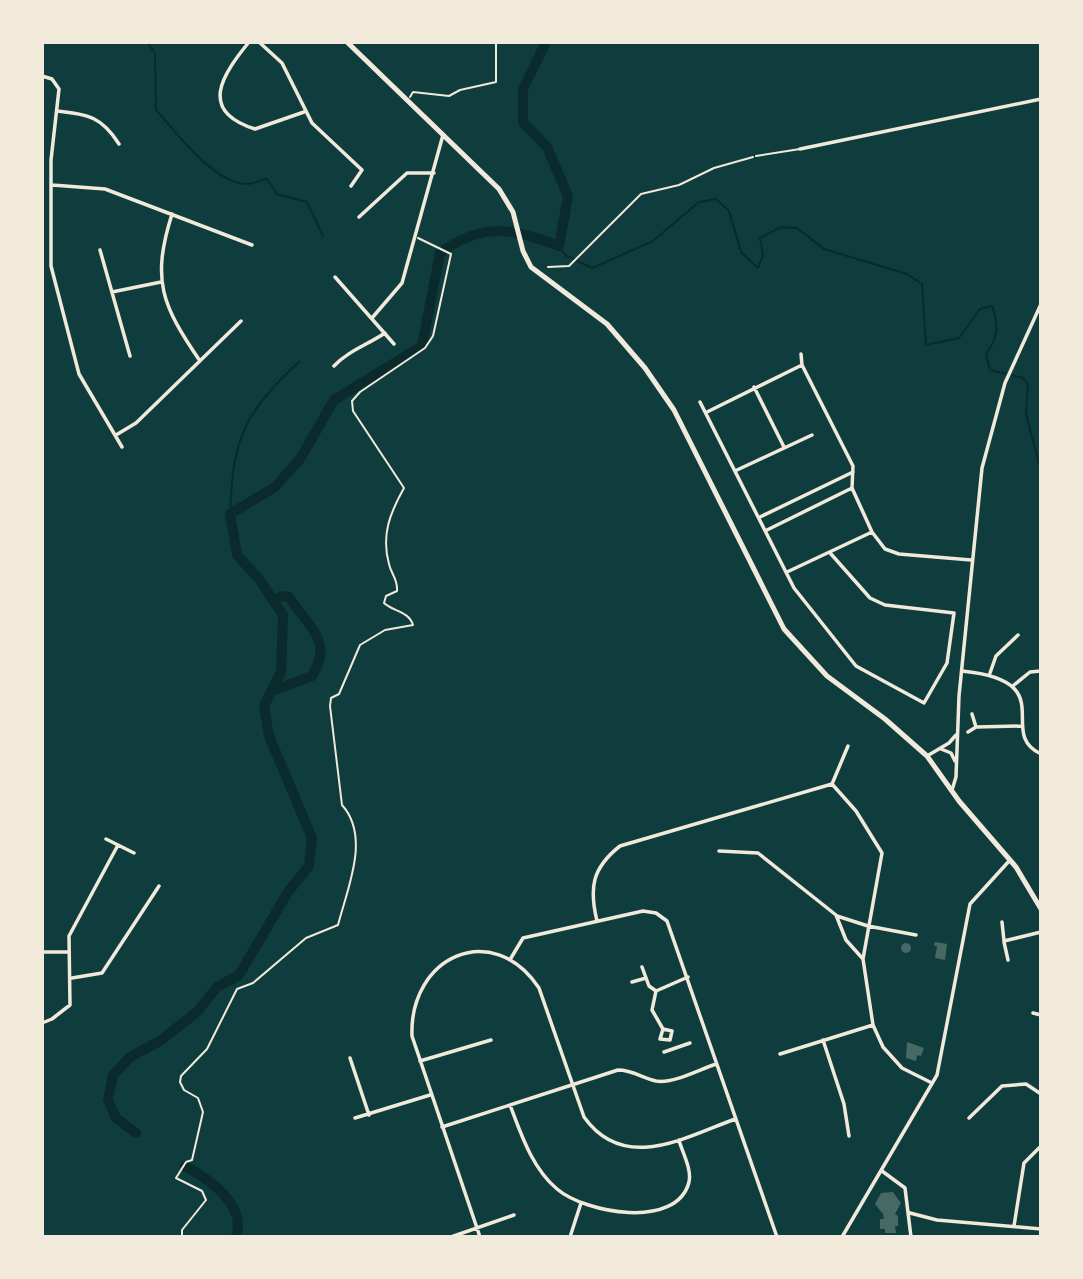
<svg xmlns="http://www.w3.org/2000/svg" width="1083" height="1279" viewBox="0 0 1083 1279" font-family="'Archivo Narrow',sans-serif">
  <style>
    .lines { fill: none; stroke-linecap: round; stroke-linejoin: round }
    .stream { stroke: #0a2a2b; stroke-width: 2 }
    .river { stroke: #0a2a2b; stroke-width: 10 }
    .building { fill: #486865 }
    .path { stroke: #f1e9da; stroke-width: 2 }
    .service { stroke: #f1e9da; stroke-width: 2 }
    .minor { stroke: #f1e9da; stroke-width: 3.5 }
    .tertiary { stroke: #f1e9da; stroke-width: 3.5 }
    .primary { stroke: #f1e9da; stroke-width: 5 }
  </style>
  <rect width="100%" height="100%" fill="#0f3d3e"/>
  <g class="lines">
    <!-- stream -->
    <path class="stream" d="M 147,42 L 155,53 L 156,110 C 176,132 213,182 245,184 C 252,185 260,180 267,179 L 277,194 L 307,202 L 323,236
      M 559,246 L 565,255 L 592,268 L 653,241 L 699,202 L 716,199 L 729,211 L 741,252 L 758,268 L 763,255 L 760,238 L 781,227 L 797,228 L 824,249 L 907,274 L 922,284 L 926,345 L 959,338 L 980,309 L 992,306 C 999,324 998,338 986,354 L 990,370 L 1023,378 L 1028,384 L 1026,414 L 1041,471
      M 230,514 C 233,438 243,414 299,362"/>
    <!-- river -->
    <path class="river" d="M 272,691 L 312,676 C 334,641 309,628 289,597 L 282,596 L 274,601
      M 136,1133 L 116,1118 L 108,1100 L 113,1075 L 130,1057 L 160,1041 L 197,1012 L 217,987 L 239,975 L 288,892 L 309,866 L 312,838 L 269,736 L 264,706 L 281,672 L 283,615 L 259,579 L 237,555 L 230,514 L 275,487 L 300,459 L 334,400 L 422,346 L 440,253 C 482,222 512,228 559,246 L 568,196 L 547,147 L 523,122 L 523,89 L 546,42
      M 185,1166 C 209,1179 247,1205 236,1237"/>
  </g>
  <!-- building -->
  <path class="building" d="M 935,942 L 947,944 L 945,960 L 935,958 L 937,946 L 934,946 Z
    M901 948a5 5 0 1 1 10 0a5 5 0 1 1-10 0Z
    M 907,1042 L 924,1048 L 921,1056 L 917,1055 L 916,1061 L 906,1058 Z
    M 893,1192 L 901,1203 L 895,1214 L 898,1216 L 898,1226 L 895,1226 L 896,1233 L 885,1233 L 885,1229 L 880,1229 L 880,1219 L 884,1219 L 883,1214 L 875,1204 L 881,1193 Z"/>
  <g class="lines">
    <!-- path -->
    <path class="path" d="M 410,97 L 413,92 L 449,96 L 460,90 L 496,82 L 496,42
      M 548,267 L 569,266 L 641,194 L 679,185 L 714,168 L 753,157
      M 182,1237 L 182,1230 L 206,1200 L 202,1191 L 176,1178 L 186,1162 L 192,1160 L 203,1112 L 198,1098 L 184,1090 L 180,1082 L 181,1076 L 207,1049 L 237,989 L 253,983 L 306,938 L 338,925 C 347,889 371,837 342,805 L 330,706 L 331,698 L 339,694 L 360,645 L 385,630 L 413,625 C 409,611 392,611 384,603 L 386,596 L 397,591 C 398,579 391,574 389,564 C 381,535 390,513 404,488 L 353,411 L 352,401 L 360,392 L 425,348 L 433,336 L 451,254 L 418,238"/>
    <!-- service -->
    <path class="service" d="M 756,156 L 800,149"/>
    <!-- minor -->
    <path class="minor" d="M 249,42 C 223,74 197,111 255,129 L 304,112
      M 259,42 L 282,63 L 312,123 L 362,170 L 351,186
      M 42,76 L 52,79 L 59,89 L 51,160 L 51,266 L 79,374 L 122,447
      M 57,111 C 88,114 102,117 119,144
      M 800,149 L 1041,99
      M 52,185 L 105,189 L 252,245
      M 172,214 C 151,281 162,305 200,361
      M 359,217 L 407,173 L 434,173
      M 100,250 L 130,356
      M 335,277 L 394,344
      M 112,292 L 161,282
      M 372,318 L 402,283 L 443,135
      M 801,354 L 802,365 L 853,466 L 852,488 L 872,532 L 885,549 L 899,554 L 971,560
      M 334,366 C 348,351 367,345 385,333
      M 754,387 L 784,447
      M 700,402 L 794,588 L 856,666 L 924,703 L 947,663 L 954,613 L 885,605 L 870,598 L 831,554
      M 707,412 L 802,365
      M 116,435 L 136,423 L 241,321
      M 737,470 L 812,435
      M 760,517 L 853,472
      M 767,530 L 852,488
      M 787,572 L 872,532
      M 962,671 C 1063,681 995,733 1041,754
      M 990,673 L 996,656 L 1018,635
      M 1014,685 L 1030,672 L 1041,671
      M 976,727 L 1022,726
      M 968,732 L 976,727 L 972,714
      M 832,784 L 848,746
      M 106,839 L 134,853
      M 719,851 L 758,853 L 836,915 L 846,940 L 863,959 L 873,1025 L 883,1047 L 902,1068 L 932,1083
      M 837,916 L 868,926 L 916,935
      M 597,921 C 589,888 592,868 620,846 L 832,784 L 856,811 L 882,853 L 863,959
      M 1002,922 L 1004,941 L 1041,932
      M 1004,942 L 1008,960
      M 42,952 L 68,952
      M 511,958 L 523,938 L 643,911 L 656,913 L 667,921 L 777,1237
      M 642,967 L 649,986 L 656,991
      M 72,978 L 102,973 L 159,886
      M 632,982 L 646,978
      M 1033,1013 L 1041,1015
      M 42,1023 L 52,1019 L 70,1005 L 69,936 L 118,845
      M 663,1029 L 660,1039 L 670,1040 L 672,1031 L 663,1029 L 652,1010 L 656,991 L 688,977
      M 823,1040 L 844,1104 L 849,1136
      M 664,1052 L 690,1043
      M 780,1054 L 873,1025
      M 350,1058 L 369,1115
      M 420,1061 L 491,1040
      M 510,1105 C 521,1134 532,1168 557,1189 C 585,1213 677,1230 689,1182 C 692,1169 682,1152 679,1140
      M 355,1118 L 430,1095
      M 969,1118 L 1002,1086 L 1026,1084 L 1041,1094
      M 442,1127 L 618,1070 C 633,1070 642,1078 656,1081 C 673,1084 700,1069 716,1064
      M 882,1171 L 905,1188 L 911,1237
      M 910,1213 L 937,1220 L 1041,1229
      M 1014,1226 L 1024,1163 L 1041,1146
      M 451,1237 L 514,1215
      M 480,1237 L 412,1036 C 409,957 492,918 539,988 L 584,1117 C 624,1173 684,1138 735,1119
      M 570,1237 L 581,1203"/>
    <!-- tertiary -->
    <path class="tertiary" d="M 941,749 L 951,753 L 955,761
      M 927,756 L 949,743 L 956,735
      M 952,790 L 956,777 L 959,696 L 982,468 L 1005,383 L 1041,304
      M 842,1237 L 937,1075 L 970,904 L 1010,860"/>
    <!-- primary -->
    <path class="primary" d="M 347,42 L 499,189 L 513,212 L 523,251 L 531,267 L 607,324 L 645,368 L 674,410 L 784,629 L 827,676 L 885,719 L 927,756 L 959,801 L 1016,867 L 1041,909"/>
  </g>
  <!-- border -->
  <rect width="1083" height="1279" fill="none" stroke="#f1e9da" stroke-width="88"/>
</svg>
